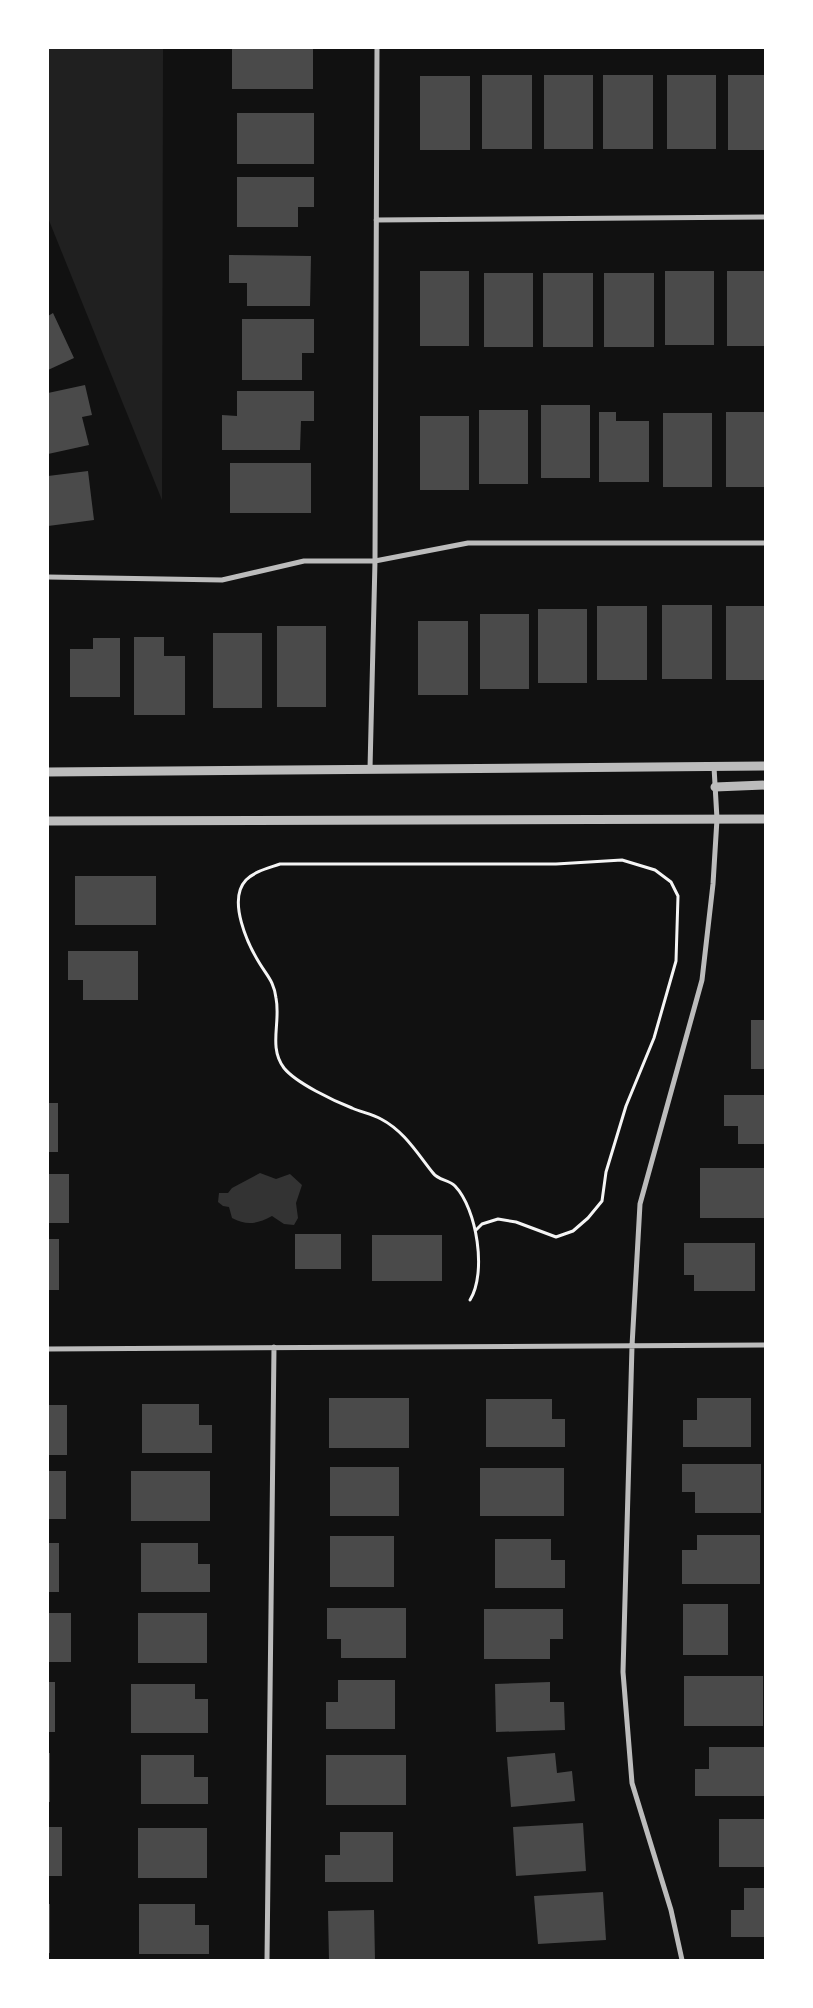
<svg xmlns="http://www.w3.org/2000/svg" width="813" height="2008" viewBox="0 0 813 2008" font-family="Mulish,sans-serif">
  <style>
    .green { fill: #202020 }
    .water { fill: #333 }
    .building { fill: #4a4a4a }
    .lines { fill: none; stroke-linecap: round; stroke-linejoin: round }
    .path { stroke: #f5f5f5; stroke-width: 3 }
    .minor { stroke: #bcbcbc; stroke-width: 5 }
    .tertiary { stroke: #bcbcbc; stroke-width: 9 }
  </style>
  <rect width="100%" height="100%" fill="#111"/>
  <!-- green -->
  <path class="green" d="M 48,48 L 163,48 L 162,500 L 48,218 Z"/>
  <!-- water -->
  <path class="water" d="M 260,1173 L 276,1179 L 290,1174 L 302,1185 L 296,1203 L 298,1218 L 294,1225 L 284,1224 L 272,1216 C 257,1224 247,1226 232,1218 L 229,1207 L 223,1206 L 218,1202 L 219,1193 L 228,1193 L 232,1188 Z"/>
  <!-- building -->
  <path class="building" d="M 232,48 L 313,48 L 313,89 L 232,89 Z
    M 482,75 L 532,75 L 532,149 L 482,149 Z
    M 544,75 L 593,75 L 593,149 L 544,149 Z
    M 603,75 L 653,75 L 653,149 L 603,149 Z
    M 667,75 L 716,75 L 716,149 L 667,149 Z
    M 728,75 L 766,75 L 766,150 L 728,150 Z
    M 420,76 L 470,76 L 470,150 L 420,150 Z
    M 237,113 L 314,113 L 314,164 L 237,164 Z
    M 237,177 L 314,177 L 314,207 L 298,207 L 298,227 L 237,227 Z
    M 229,255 L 311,256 L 310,306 L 247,306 L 247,283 L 229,283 Z
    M 420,271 L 469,271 L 469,346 L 420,346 Z
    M 665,271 L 714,271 L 714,345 L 665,345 Z
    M 727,271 L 766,271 L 766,346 L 727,346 Z
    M 484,273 L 533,273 L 533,347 L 484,347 Z
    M 543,273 L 593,273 L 593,347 L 543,347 Z
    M 604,273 L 654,273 L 654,347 L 604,347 Z
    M 53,313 L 74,358 L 48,370 L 48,316 Z
    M 242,319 L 314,319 L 314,353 L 302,353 L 302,380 L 242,380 Z
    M 85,385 L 92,415 L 82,417 L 89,445 L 48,454 L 48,393 Z
    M 237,391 L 314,391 L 314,421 L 301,421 L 300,450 L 222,450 L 222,415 L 237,416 Z
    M 541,405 L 590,405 L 590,478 L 541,478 Z
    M 479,410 L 528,410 L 528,484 L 479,484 Z
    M 599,412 L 616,412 L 616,421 L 649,421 L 649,482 L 599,482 Z
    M 726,412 L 766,412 L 766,487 L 726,487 Z
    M 663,413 L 712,413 L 712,487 L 663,487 Z
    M 420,416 L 469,416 L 469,490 L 420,490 Z
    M 230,463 L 311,463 L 311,513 L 230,513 Z
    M 88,471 L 94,520 L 48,526 L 48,476 Z
    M 662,605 L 712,605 L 712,679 L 662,679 Z
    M 597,606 L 647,606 L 647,680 L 597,680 Z
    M 726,606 L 766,606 L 766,680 L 726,680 Z
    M 538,609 L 587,609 L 587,683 L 538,683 Z
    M 480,614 L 529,614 L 529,689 L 480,689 Z
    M 418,621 L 468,621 L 468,695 L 418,695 Z
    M 277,626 L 326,626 L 326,707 L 277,707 Z
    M 213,633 L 262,633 L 262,708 L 213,708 Z
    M 134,637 L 164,637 L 164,656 L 185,656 L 185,715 L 134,715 Z
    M 93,638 L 120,638 L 120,697 L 70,697 L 70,649 L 93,649 Z
    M 75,876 L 156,876 L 156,925 L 75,925 Z
    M 68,951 L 138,951 L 138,1000 L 83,1000 L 83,980 L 68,980 Z
    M 751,1020 L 766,1020 L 766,1069 L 751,1069 Z
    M 724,1095 L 766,1095 L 766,1144 L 738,1144 L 738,1126 L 724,1126 Z
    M 48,1103 L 58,1103 L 58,1152 L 48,1152 Z
    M 700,1168 L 764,1168 L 764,1218 L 700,1218 Z
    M 48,1174 L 69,1174 L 69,1223 L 48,1223 Z
    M 295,1234 L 341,1234 L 341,1269 L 295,1269 Z
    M 372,1235 L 442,1235 L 442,1281 L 372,1281 Z
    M 48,1239 L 59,1239 L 59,1290 L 48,1290 Z
    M 684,1243 L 755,1243 L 755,1291 L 694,1291 L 694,1275 L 684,1275 Z
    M 329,1398 L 409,1398 L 409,1448 L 329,1448 Z
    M 697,1398 L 751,1398 L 751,1447 L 683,1447 L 683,1420 L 697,1420 Z
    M 486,1399 L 552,1399 L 552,1419 L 565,1419 L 565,1447 L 486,1447 Z
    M 142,1404 L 199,1404 L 199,1425 L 212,1425 L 212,1453 L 142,1453 Z
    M 48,1405 L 67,1405 L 67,1455 L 48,1455 Z
    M 682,1464 L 761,1464 L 761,1513 L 695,1513 L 695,1492 L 682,1492 Z
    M 330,1467 L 399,1467 L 399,1516 L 330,1516 Z
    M 480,1468 L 564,1468 L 564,1516 L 480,1516 Z
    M 48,1471 L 66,1471 L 66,1519 L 48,1519 Z
    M 131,1471 L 210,1471 L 210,1521 L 131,1521 Z
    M 697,1535 L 760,1535 L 760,1584 L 682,1584 L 682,1550 L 697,1550 Z
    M 330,1536 L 394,1536 L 394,1587 L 330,1587 Z
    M 495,1539 L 551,1539 L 551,1560 L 565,1560 L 565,1588 L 495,1588 Z
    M 48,1543 L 59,1543 L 59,1592 L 48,1592 Z
    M 141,1543 L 198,1543 L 198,1564 L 210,1564 L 210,1592 L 141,1592 Z
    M 683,1604 L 728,1604 L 728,1655 L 683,1655 Z
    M 327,1608 L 406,1608 L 406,1658 L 341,1658 L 341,1639 L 327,1639 Z
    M 484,1609 L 563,1609 L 563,1639 L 550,1639 L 550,1659 L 484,1659 Z
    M 48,1613 L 71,1613 L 71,1662 L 48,1662 Z
    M 138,1613 L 207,1613 L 207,1663 L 138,1663 Z
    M 684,1676 L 763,1676 L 763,1726 L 684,1726 Z
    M 338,1680 L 395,1680 L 395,1729 L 326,1729 L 326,1702 L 338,1702 Z
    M 48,1682 L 55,1682 L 55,1732 L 48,1732 Z
    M 550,1682 L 550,1702 L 564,1702 L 565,1730 L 496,1732 L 495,1684 Z
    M 131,1684 L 195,1684 L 195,1699 L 208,1699 L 208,1733 L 131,1733 Z
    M 709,1747 L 764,1747 L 764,1796 L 695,1796 L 695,1769 L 709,1769 Z
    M 48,1753 L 50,1753 L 50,1802 L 48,1802 Z
    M 555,1753 L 557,1773 L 572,1771 L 575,1801 L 511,1807 L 507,1757 Z
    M 141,1755 L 194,1755 L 194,1777 L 208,1777 L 208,1804 L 141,1804 Z
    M 326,1755 L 406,1755 L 406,1805 L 326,1805 Z
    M 719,1819 L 766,1819 L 766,1867 L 719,1867 Z
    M 583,1823 L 586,1871 L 516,1876 L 513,1827 Z
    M 48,1827 L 62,1827 L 62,1876 L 48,1876 Z
    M 138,1828 L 207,1828 L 207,1878 L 138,1878 Z
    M 340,1832 L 393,1832 L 393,1882 L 325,1882 L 325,1855 L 340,1855 Z
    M 744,1888 L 766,1888 L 766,1937 L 731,1937 L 731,1910 L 744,1910 Z
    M 603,1892 L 606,1940 L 538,1944 L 534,1896 Z
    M 48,1904 L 50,1904 L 50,1953 L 48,1953 Z
    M 139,1904 L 195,1904 L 195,1925 L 209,1925 L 209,1954 L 139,1954 Z
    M 374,1910 L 375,1960 L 329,1960 L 328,1911 Z"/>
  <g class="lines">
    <!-- path -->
    <path class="path" d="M 470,1300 C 487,1273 477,1209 455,1186 C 448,1179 439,1181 433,1173 C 417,1153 404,1131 381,1119 C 372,1114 361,1112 352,1108 C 334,1101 296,1083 284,1068 C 268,1047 281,1022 276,998 C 274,982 268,977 260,964 C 248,945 227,900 246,880 C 255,871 269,868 280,864 L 556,864 L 622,860 L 655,870 L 671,882 L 678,896 L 676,961 L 654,1038 L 626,1106 L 606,1172 L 602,1201 L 588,1218 L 573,1231 L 556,1237 L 516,1222 L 498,1219 L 482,1224 L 476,1230"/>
    <!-- minor -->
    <path class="minor" d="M 376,220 L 766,217
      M 48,577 L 222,580 L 304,561 L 375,561 L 468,543 L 766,543
      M 370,769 L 375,561 L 377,48
      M 48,1349 L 766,1345
      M 267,1960 L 274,1347
      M 682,1960 L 671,1910 L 632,1783 L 623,1672 L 632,1346 L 640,1204 L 702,980 L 713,884 L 717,819 L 714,767"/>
    <!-- tertiary -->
    <path class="tertiary" d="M 48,772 L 766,766
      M 715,787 L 766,785
      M 48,821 L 766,819"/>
  </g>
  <!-- border -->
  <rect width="813" height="2008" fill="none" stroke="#ffffff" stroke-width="98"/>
</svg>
